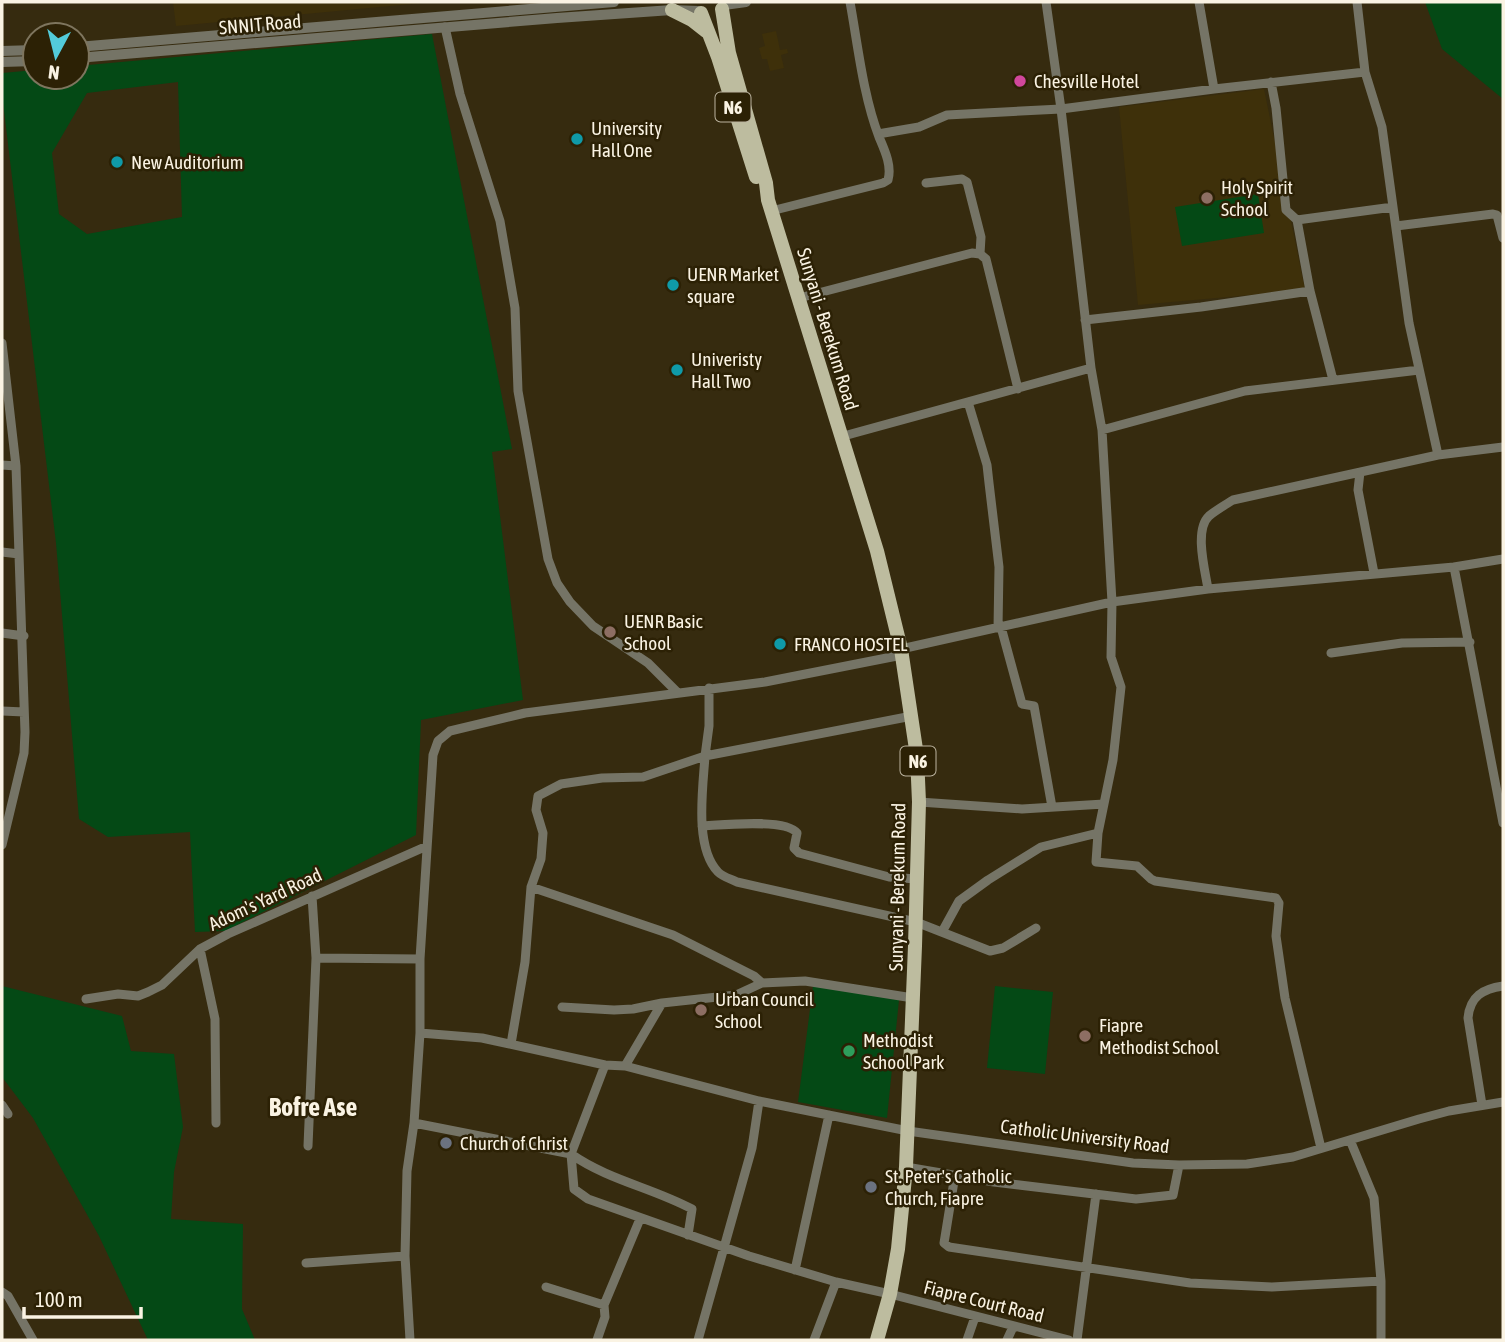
<svg xmlns="http://www.w3.org/2000/svg" width="1505" height="1342" viewBox="0 0 1505 1342" font-family="'Asap Condensed',sans-serif">
  <style>
    .built { fill: #3e300a }
    .green { fill: #044915; fill-rule: evenodd }
    .lines { fill: none; stroke-linecap: round; stroke-linejoin: round }
    .minor { stroke: #757466; stroke-width: 9 }
    .tertiary { stroke: #757466; stroke-width: 10 }
    .primary { stroke: #bdbc9f; stroke-width: 14 }
    .hotel-dot { fill: #d1479c; stroke: #2c2105; stroke-width: 2.5 }
    .culture-dot { fill: #0f9aa8; stroke: #2c2105; stroke-width: 2.5 }
    .education-dot { fill: #8d6e63; stroke: #2c2105; stroke-width: 2.5 }
    .leisure-dot { fill: #2e9e5b; stroke: #2c2105; stroke-width: 2.5 }
    .worship-dot { fill: #6b7280; stroke: #2c2105; stroke-width: 2.5 }
    .labels { text-anchor: middle; dominant-baseline: central; stroke-width: 5; stroke-linejoin: round; paint-order: stroke }
    .shield { fill: #2c2105; stroke: #bcb4a0; stroke-width: 2 }
    .shield-label { font-size: 18px; font-weight: bold; fill: #faf3e3 }
    .street-label { font-size: 19px; fill: #faf3e3; stroke: #2c2105 }
    .poi-label { font-size: 19px; fill: #faf3e3; stroke: #2c2105; text-anchor: start }
    .district-label { font-size: 26px; font-weight: bold; fill: #faf3e3; stroke: #2c2105 }
  </style>
  <rect width="100%" height="100%" fill="#362b0f"/>
  <!-- built -->
  <path class="built" d="M 173,2 L 433,2 L 176,26 Z
    M 776,31 L 780,50 L 787,49 L 788,53 L 781,55 L 784,68 L 770,71 L 767,59 L 762,59 L 759,48 L 765,46 L 762,34 Z
    M 1264,89 L 1305,290 L 1138,305 L 1119,107 Z"/>
  <!-- green -->
  <path class="green" d="M 1425,2 L 1503,2 L 1503,99 L 1442,49 Z
    M 432,34 L 512,449 L 492,452 L 523,700 L 421,720 L 416,835 L 225,931 L 195,932 L 190,832 L 108,837 L 79,819 L 56,543 L 2,94 L 2,73 L 35,70 L 35,77 L 77,77 L 77,66 ZM 178,82 L 182,217 L 87,234 L 59,214 L 52,153 L 87,93 Z
    M 1258,194 L 1264,233 L 1182,246 L 1175,207 Z
    M 2,986 L 122,1016 L 131,1051 L 174,1054 L 183,1127 L 174,1172 L 171,1219 L 243,1224 L 242,1309 L 255,1340 L 148,1340 L 99,1236 L 33,1118 L 2,1077 Z
    M 813,986 L 899,1000 L 887,1118 L 798,1102 Z
    M 995,986 L 1053,992 L 1045,1074 L 987,1068 Z"/>
  <g class="lines">
    <!-- minor -->
    <path class="minor" d="M 1046,2 L 1061,109 L 1214,89 L 1199,2
      M 1357,2 L 1365,72
      M 445,27 L 460,94 L 500,221 L 515,308 L 518,391 L 548,559 L 557,583 L 570,602 L 593,626 L 648,663 L 677,692
      M 1271,82 L 1276,108 L 1286,210 L 1297,220 L 1310,291 L 1333,380
      M 1214,89 L 1365,72 L 1382,127 L 1409,323 L 1438,455 L 1503,447
      M 878,134 L 919,127 L 947,115 L 1061,109 L 1091,368 L 1102,430 L 1112,602 L 901,649
      M 926,183 L 962,179 L 967,182 L 981,237 L 980,254
      M 771,211 L 883,183 L 888,180 C 892,166 885,151 879,137 C 863,95 858,46 850,2
      M 1297,220 L 1393,207
      M 1396,226 L 1493,214 L 1497,215 L 1503,238
      M 799,298 L 972,253 L 980,254 L 986,259 L 1018,389
      M 1085,320 L 1201,307 L 1310,291
      M 2,343 L 16,466 L 25,732 L 24,753 L 2,845
      M 968,402 L 987,465 L 989,483 L 999,567 L 998,628
      M 1102,430 L 1245,391 L 1419,370
      M 840,437 L 1091,368
      M 2,465 L 16,466
      M 1360,472 L 1358,490 L 1374,573
      M 2,552 L 19,554
      M 1454,567 L 1503,823
      M 1208,589 C 1205,570 1194,530 1209,516 C 1216,510 1225,505 1233,500 L 1438,455
      M 1001,627 L 1022,704 L 1034,706 L 1052,807
      M 2,633 L 24,636
      M 1331,653 L 1402,643 L 1470,642
      M 2,711 L 24,712
      M 912,716 L 705,756 C 703,788 694,847 718,872 C 723,877 731,879 737,882 L 916,922 L 990,951 L 1003,948 L 1036,928
      M 919,802 L 1022,809 L 1104,804
      M 702,826 C 722,825 786,818 797,833 L 794,848 L 799,853 L 889,877 L 916,879
      M 531,887 L 673,935 L 754,976 L 762,983
      M 312,896 L 316,958
      M 942,932 L 959,901 L 988,880 L 1041,847 L 1098,833
      M 200,949 L 215,1019 L 216,1123
      M 86,999 L 118,994 L 138,996 L 148,992 L 162,985 L 200,949 L 228,934 L 427,846
      M 562,1007 L 614,1010 L 633,1009 L 662,1003 L 736,995 L 762,983 L 805,981 L 913,998
      M 420,1033 L 482,1038 L 605,1065 L 625,1066 L 759,1101
      M 511,1044 L 525,962 L 531,887 L 541,859 L 543,833 L 536,810 L 538,796 L 561,784 L 602,778 L 643,777 L 705,756 L 709,726 L 709,688
      M 605,1065 L 571,1154 L 574,1189 L 588,1199 L 749,1256 L 836,1282 L 890,1294 L 1069,1340
      M 625,1066 L 662,1003
      M 2,1105 L 8,1114
      M 1482,1105 L 1468,1018 C 1470,996 1483,989 1503,986
      M 414,1123 L 420,1033 L 420,959
      M 1350,1140 L 1374,1198 L 1381,1281 L 1381,1340
      M 308,1146 L 316,958 L 420,959 L 433,755 L 438,741 L 450,731 L 525,713 L 765,682 L 902,655
      M 1321,1148 L 1285,998 L 1276,936 L 1279,903 L 1276,898 L 1155,881 L 1151,879 L 1137,866 L 1096,862 L 1098,833 L 1113,760 L 1121,687 L 1111,657 L 1112,602 L 1208,589 L 1454,567 L 1503,559
      M 906,1167 L 994,1182 L 1136,1199 L 1173,1195 L 1179,1165
      M 955,1175 L 945,1237 L 944,1243 L 949,1247 L 1190,1283 L 1272,1287 L 1381,1281
      M 405,1256 L 410,1340
      M 306,1263 L 405,1256 L 407,1171 L 414,1123 L 571,1154 C 608,1180 653,1188 692,1209 L 688,1235
      M 795,1270 L 829,1115
      M 546,1287 L 604,1305 L 640,1219
      M 2,1292 L 8,1296 L 33,1340
      M 597,1340 L 605,1317 L 604,1305
      M 698,1340 L 752,1148 L 759,1101 L 908,1131 L 1133,1163 L 1179,1165 L 1247,1164 L 1293,1157 L 1419,1119 L 1449,1111 L 1503,1102
      M 814,1340 L 836,1282
      M 967,1340 L 975,1317
      M 1007,1340 L 1013,1327
      M 1077,1340 L 1096,1194"/>
    <!-- tertiary -->
    <path class="tertiary" d="M 724,5 L 746,2
      M 77,47 L 614,2
      M 2,51 L 35,50
      M 77,58 L 557,18 L 672,10 L 698,11
      M 2,62 L 35,61"/>
    <!-- primary -->
    <path class="primary" d="M 722,9 L 729,53 L 766,183 L 768,200 L 877,551 L 901,649 L 917,756 L 919,802 L 915,946 L 906,1167 L 898,1249 L 890,1294 L 877,1340
      M 672,10 L 692,20 L 706,31
      M 701,13 L 718,57 L 756,177"/>
  </g>
  <!-- markers -->
  <circle class="hotel-dot" cx="1020" cy="81" r="7"/>
  <g class="culture-dot">
    <circle cx="577" cy="139" r="7"/>
    <circle cx="117" cy="162" r="7"/>
    <circle cx="673" cy="285" r="7"/>
    <circle cx="677" cy="370" r="7"/>
    <circle cx="780" cy="644" r="7"/>
  </g>
  <g class="education-dot">
    <circle cx="1207" cy="198" r="7"/>
    <circle cx="610" cy="632" r="7"/>
    <circle cx="701" cy="1010" r="7"/>
    <circle cx="1085" cy="1036" r="7"/>
  </g>
  <circle class="leisure-dot" cx="849" cy="1051" r="7"/>
  <g class="worship-dot">
    <circle cx="446" cy="1143" r="7"/>
    <circle cx="871" cy="1187" r="7"/>
  </g>
  <g class="labels">
    <!-- shield labels -->
    <g class="shield">
      <rect x="715.5" y="92.5" width="35" height="29" rx="5"/>
      <rect x="900.5" y="746.5" width="35" height="29" rx="5"/>
    </g>
    <g class="shield-label">
      <text x="733" y="107">N6</text>
      <text x="918" y="761">N6</text>
    </g>
    <!-- street labels -->
    <g class="street-label">
      <text transform="translate(260 24) rotate(-5)">SNNIT Road</text>
      <text transform="translate(828 329) rotate(73)">Sunyani - Berekum Road</text>
      <text transform="translate(897 887) rotate(-89)">Sunyani - Berekum Road</text>
      <text transform="translate(265 899) rotate(-25)">Adom's Yard Road</text>
      <text transform="translate(1085 1136) rotate(7)">Catholic University Road</text>
      <text transform="translate(984 1301) rotate(14)">Fiapre Court Road</text>
    </g>
    <!-- poi labels -->
    <g class="poi-label">
      <text x="1034" y="81">Chesville Hotel</text>
      <text x="591" y="128">University<tspan x="591" dy="22">Hall One</tspan></text>
      <text x="131" y="162">New Auditorium</text>
      <text x="1221" y="187">Holy Spirit<tspan x="1221" dy="22">School</tspan></text>
      <text x="687" y="274">UENR Market<tspan x="687" dy="22">square</tspan></text>
      <text x="691" y="359">Univeristy<tspan x="691" dy="22">Hall Two</tspan></text>
      <text x="624" y="621">UENR Basic<tspan x="624" dy="22">School</tspan></text>
      <text x="794" y="644">FRANCO HOSTEL</text>
      <text x="715" y="999">Urban Council<tspan x="715" dy="22">School</tspan></text>
      <text x="1099" y="1025">Fiapre<tspan x="1099" dy="22">Methodist School</tspan></text>
      <text x="863" y="1040">Methodist<tspan x="863" dy="22">School Park</tspan></text>
      <text x="460" y="1143">Church of Christ</text>
      <text x="885" y="1176">St. Peter's Catholic<tspan x="885" dy="22">Church, Fiapre</tspan></text>
    </g>
    <!-- district labels -->
    <g class="district-label">
      <text x="313" y="1107">Bofre Ase</text>
    </g>
  </g>
  <!-- border -->
  <rect width="1505" height="1342" fill="none" stroke="#faf3e3" stroke-width="7"/>
  <!-- north arrow -->
  <g transform="translate(56 56) rotate(187)"><circle r="33" fill="#2c2105" stroke="#7e755e" stroke-width="2"/>
  <path d="M0-5L12 26L0 18L-12 26Z" fill="#53cbda"/>
  <text y="-10" font-size="19" font-weight="bold" text-anchor="middle" fill="#faf3e3">N</text>
  </g>
  <!-- scale -->
  <path d="M24 1307v10h117v-10" fill="none" stroke="#faf3e3" stroke-width="3.5"/>
  <text x="35" y="1307" font-size="21" fill="#faf3e3" stroke="#2c2105" stroke-width="5" paint-order="stroke">100 m</text>
</svg>
